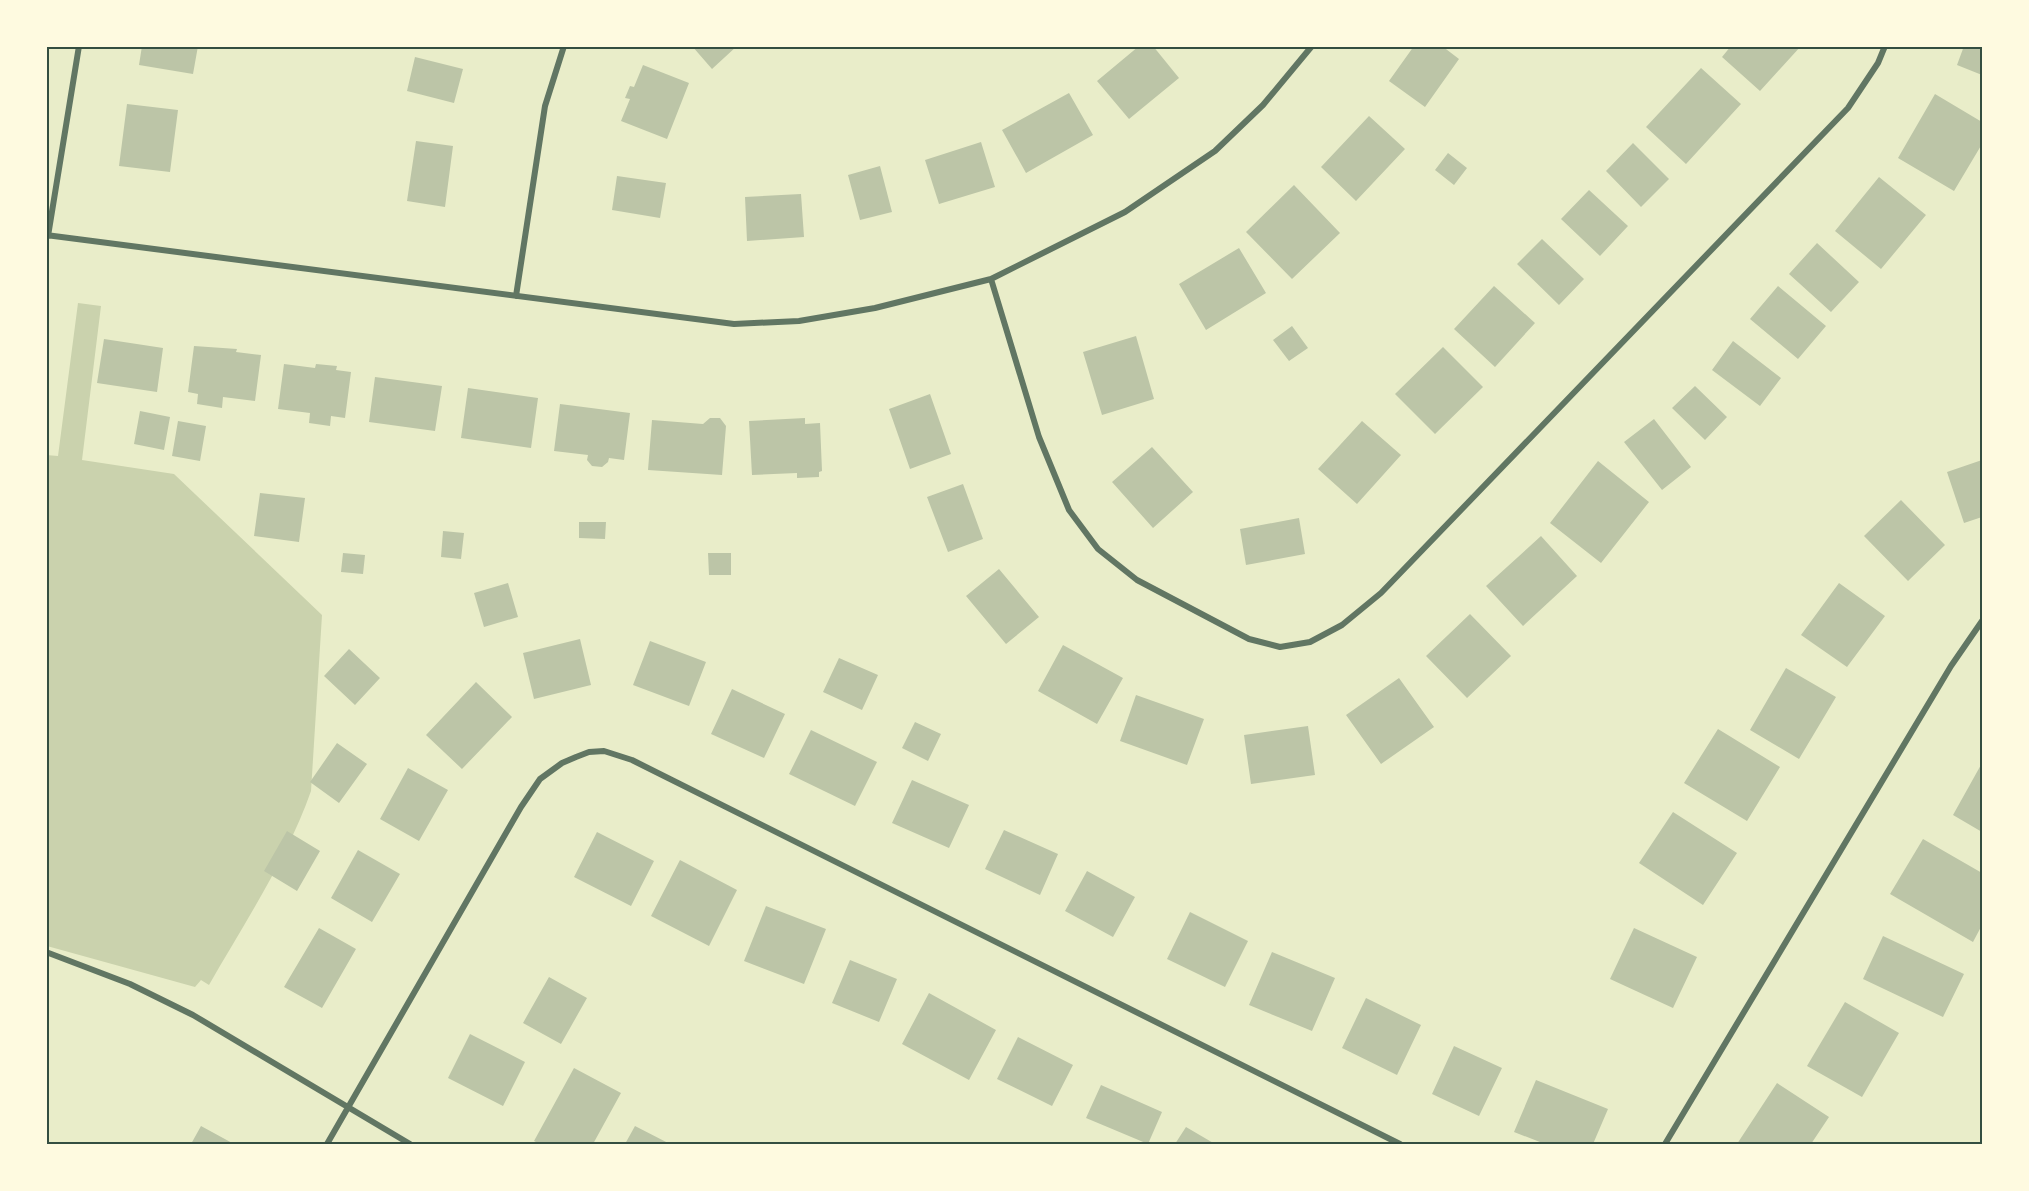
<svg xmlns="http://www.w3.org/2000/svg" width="2029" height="1191" viewBox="0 0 2029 1191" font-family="'IBM Plex Sans',sans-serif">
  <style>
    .green { fill: #cad2ad }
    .building { fill: #bcc5a7 }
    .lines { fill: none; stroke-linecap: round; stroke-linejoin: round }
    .minor { stroke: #617663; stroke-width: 6 }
    .neatline { fill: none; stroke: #344e41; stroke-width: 2 }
  </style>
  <rect width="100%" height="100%" fill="#e9edc9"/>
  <!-- green -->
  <path class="green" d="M 78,303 L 101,306 L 82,460 L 174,474 L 322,615 L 311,791 C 288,857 244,924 209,985 L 201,980 L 195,987 L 47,946 L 46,455 L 58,456 Z"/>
  <!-- building -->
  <path class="building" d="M 142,46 L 198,46 L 193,74 L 139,65 Z
    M 692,46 L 737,46 L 712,69 Z
    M 1139,46 L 1153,46 L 1179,78 L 1129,119 L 1097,81 Z
    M 1414,46 L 1442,46 L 1459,59 L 1425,107 L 1389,81 Z
    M 1731,46 L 1801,46 L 1760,91 L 1722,57 Z
    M 1964,46 L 1982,46 L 1982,75 L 1957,65 Z
    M 415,57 L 463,69 L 454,103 L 407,91 Z
    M 643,65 L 689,83 L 667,139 L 621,121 L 630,99 L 625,98 L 630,86 L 634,87 Z
    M 1701,68 L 1741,104 L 1686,164 L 1646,127 Z
    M 1069,93 L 1093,135 L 1026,173 L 1002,130 Z
    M 1935,94 L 1982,122 L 1982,144 L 1954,191 L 1898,158 Z
    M 127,104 L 178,110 L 170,172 L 119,166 Z
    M 1369,116 L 1405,149 L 1356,201 L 1321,167 Z
    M 416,141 L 453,146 L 445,207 L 407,201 Z
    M 981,142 L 995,187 L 939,204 L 925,160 Z
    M 1633,143 L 1669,179 L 1641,207 L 1606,171 Z
    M 1448,153 L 1467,168 L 1454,185 L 1435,170 Z
    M 880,166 L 892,212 L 860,220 L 848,175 Z
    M 617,176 L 666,183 L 660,218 L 612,210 Z
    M 1879,177 L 1926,215 L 1881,269 L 1835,231 Z
    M 1294,185 L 1340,233 L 1292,279 L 1246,232 Z
    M 1589,190 L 1628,226 L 1600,256 L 1561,219 Z
    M 801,194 L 804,237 L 747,241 L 745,197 Z
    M 1542,239 L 1584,279 L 1559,305 L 1517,264 Z
    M 1817,243 L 1859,282 L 1831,312 L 1789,274 Z
    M 1239,248 L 1266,293 L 1206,330 L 1179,284 Z
    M 1494,286 L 1535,323 L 1495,367 L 1454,329 Z
    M 1778,286 L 1826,326 L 1798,359 L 1750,319 Z
    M 1292,326 L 1308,348 L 1289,361 L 1273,340 Z
    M 1136,336 L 1154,399 L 1102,415 L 1083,352 Z
    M 104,339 L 163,348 L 157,392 L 97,383 Z
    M 1733,341 L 1781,378 L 1760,406 L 1712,370 Z
    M 194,346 L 237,349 L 236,352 L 261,355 L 255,401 L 223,397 L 222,408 L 197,404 L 198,394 L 188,392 Z
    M 1443,347 L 1483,387 L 1435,434 L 1395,394 Z
    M 284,364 L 315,368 L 316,364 L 337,366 L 336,370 L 351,372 L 345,418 L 331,416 L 330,426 L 309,423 L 310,413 L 278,409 Z
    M 375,377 L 442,386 L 435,431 L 369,422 Z
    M 1695,386 L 1727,417 L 1705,440 L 1672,408 Z
    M 468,388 L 538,398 L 531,448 L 461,438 Z
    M 930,394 L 951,454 L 910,469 L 889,409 Z
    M 560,404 L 630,413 L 624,460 L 609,458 L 608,462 L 602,467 L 592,466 L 587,460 L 588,455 L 554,451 Z
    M 140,411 L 170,417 L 164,450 L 134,444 Z
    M 710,418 L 720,418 L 726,426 L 722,475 L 648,470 L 652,420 L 703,424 Z
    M 805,418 L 805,424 L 820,423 L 822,471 L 819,472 L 819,477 L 797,478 L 797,473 L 752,475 L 749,421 Z
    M 1654,419 L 1691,467 L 1662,490 L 1624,442 Z
    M 178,421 L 206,426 L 200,461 L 172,456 Z
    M 1362,421 L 1401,455 L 1357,504 L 1318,469 Z
    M 1152,447 L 1193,492 L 1153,528 L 1112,482 Z
    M 1982,460 L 1982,517 L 1964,523 L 1947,472 Z
    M 1598,461 L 1649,502 L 1601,563 L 1550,523 Z
    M 963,484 L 983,539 L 948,552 L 927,497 Z
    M 260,493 L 305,498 L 299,542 L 254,536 Z
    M 1901,500 L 1945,545 L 1908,581 L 1864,536 Z
    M 1299,518 L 1305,554 L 1246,565 L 1240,529 Z
    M 579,522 L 606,522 L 605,539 L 579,538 Z
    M 443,531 L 464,533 L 461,559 L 441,557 Z
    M 1541,536 L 1577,576 L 1523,626 L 1486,586 Z
    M 343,553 L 365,555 L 363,574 L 341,572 Z
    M 708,553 L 731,553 L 731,575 L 709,575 Z
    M 999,569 L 1039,617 L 1006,644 L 966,596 Z
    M 508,583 L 518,617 L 484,627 L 474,593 Z
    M 1839,583 L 1885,616 L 1847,667 L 1801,635 Z
    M 1470,614 L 1511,656 L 1467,698 L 1426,656 Z
    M 580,639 L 591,685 L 534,699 L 523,653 Z
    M 650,641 L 706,662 L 689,706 L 633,685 Z
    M 1063,645 L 1123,678 L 1097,724 L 1038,691 Z
    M 349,649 L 380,678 L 355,705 L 324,676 Z
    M 839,658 L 878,675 L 862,710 L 823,692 Z
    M 1786,668 L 1836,697 L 1799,759 L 1750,730 Z
    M 1399,678 L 1434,727 L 1381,764 L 1346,715 Z
    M 476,682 L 512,717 L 462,769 L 426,735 Z
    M 732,689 L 785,714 L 764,758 L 711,734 Z
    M 1136,695 L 1204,719 L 1187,765 L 1120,741 Z
    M 915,722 L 941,734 L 928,761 L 902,748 Z
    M 1308,726 L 1315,775 L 1251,784 L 1244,735 Z
    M 1718,729 L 1780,767 L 1747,821 L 1684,783 Z
    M 811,730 L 877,762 L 855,806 L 789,774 Z
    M 337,743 L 367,764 L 339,803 L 310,782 Z
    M 1982,763 L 1982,832 L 1953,815 Z
    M 408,768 L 448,790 L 419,841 L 380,819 Z
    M 912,780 L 969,805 L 949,848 L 892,823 Z
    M 1673,812 L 1737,853 L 1703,905 L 1639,863 Z
    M 1004,830 L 1058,854 L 1040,895 L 985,869 Z
    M 287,831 L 320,851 L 297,891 L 264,871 Z
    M 597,832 L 654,861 L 631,906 L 574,877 Z
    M 1923,839 L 1982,873 L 1982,925 L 1973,942 L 1890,894 Z
    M 358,850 L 400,874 L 372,922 L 331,898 Z
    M 680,860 L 737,890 L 709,946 L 651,916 Z
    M 1087,871 L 1135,897 L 1113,937 L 1065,911 Z
    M 766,906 L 826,929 L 804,984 L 744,961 Z
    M 1190,912 L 1248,941 L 1225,987 L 1167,959 Z
    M 319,928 L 356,949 L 322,1008 L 284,987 Z
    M 1634,928 L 1697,957 L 1673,1008 L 1610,979 Z
    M 1883,936 L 1964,974 L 1943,1017 L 1863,979 Z
    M 1272,952 L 1335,978 L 1312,1031 L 1249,1005 Z
    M 850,960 L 897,979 L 879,1022 L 832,1003 Z
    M 549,977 L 587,998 L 561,1044 L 523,1023 Z
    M 929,993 L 996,1030 L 969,1080 L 902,1044 Z
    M 1366,998 L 1421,1025 L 1397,1075 L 1342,1048 Z
    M 1845,1002 L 1899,1033 L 1862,1097 L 1807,1066 Z
    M 470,1034 L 525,1062 L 503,1106 L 448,1078 Z
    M 1018,1037 L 1073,1065 L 1052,1106 L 997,1079 Z
    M 1454,1046 L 1502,1068 L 1479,1116 L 1432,1094 Z
    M 574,1068 L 621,1093 L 593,1144 L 540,1144 L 534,1141 Z
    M 1536,1080 L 1608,1109 L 1593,1144 L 1545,1144 L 1514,1132 Z
    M 1777,1083 L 1829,1117 L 1811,1144 L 1737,1144 Z
    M 1101,1085 L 1162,1112 L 1148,1144 L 1086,1118 Z
    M 201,1126 L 234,1144 L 191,1144 Z
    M 635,1126 L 670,1144 L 625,1144 Z
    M 1186,1127 L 1215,1144 L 1175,1144 Z"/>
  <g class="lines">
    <!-- minor -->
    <path class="minor" d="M 46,235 L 734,324 L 799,321 L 875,308 L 991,279 L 1125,212 L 1215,151 L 1263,105 L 1312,46
      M 48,236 L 79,46
      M 991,279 L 1039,437 L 1069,510 L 1098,549 L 1137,580 L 1249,639 L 1280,647 L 1310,642 L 1342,625 L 1381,593 L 1848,108 L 1878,63 L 1885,46
      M 516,296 L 545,106 L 564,46
      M 46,952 L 130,984 L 193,1015 L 410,1144
      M 327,1144 L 521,807 L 540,779 L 562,763 L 576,757 L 589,752 L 604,751 L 632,760 L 1400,1144
      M 1665,1144 L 1951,666 L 1982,621"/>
  </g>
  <!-- border -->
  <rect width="2029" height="1191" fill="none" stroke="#fefae0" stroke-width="96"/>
  <rect x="48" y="48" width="1933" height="1095" class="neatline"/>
</svg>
